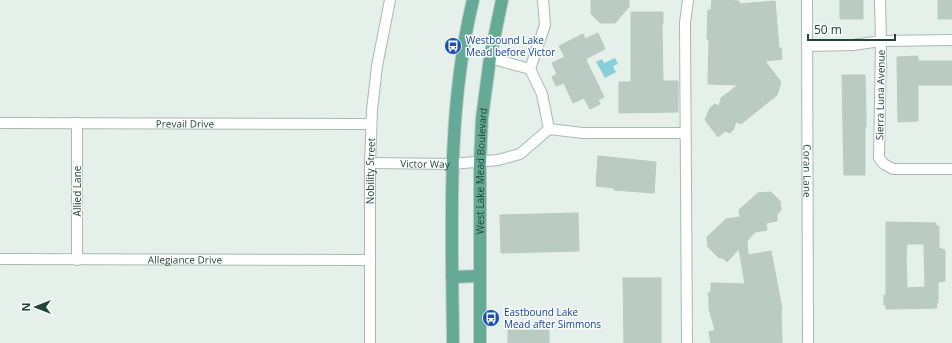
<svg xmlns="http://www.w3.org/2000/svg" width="952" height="343" viewBox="0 0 952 343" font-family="'Open Sans',sans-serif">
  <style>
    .water { fill: #88cfd9 }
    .building { fill: #bacbc4; stroke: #b7cac2; fill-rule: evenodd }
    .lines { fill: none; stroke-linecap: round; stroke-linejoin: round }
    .street-casing { stroke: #a7b9b2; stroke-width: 12 }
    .primary-casing { stroke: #c1cbc8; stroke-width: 14 }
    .street { stroke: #fff; stroke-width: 10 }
    .primary { stroke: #65aa97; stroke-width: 12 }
    .labels { text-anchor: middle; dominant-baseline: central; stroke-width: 3; stroke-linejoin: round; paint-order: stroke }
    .transit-label { font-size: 10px; fill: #164399; stroke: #f7fbf9; text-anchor: start }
    .street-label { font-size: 10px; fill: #22443a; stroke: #f7fbf9 }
  </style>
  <rect width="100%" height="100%" fill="#e5f0eb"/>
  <!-- water -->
  <path class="water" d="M 615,58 L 618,64 L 613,66 L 616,72 L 605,78 L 596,62 L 602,59 L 604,63 Z"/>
  <!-- building -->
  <path class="building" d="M 591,0 L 629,0 L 629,7 L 615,23 L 600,23 L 591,14 Z
    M 712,0 L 739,1 L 739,4 L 775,1 L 779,48 L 781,48 L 782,59 L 765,61 L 781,82 L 777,95 L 741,124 L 736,122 L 733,130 L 730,133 L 725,131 L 718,137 L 705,120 L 710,108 L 715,104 L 719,106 L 721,98 L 738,85 L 708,84 L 709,39 L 707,39 L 708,10 L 711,10 Z
    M 840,0 L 863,0 L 863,19 L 840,19 Z
    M 938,0 L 952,0 L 952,19 L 938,19 Z
    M 631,12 L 663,12 L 663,24 L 662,24 L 663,81 L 678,81 L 678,112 L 619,113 L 619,82 L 631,82 Z
    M 598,33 L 605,49 L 587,58 L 587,59 L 586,60 L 604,97 L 598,100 L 600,104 L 590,109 L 584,98 L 573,103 L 564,83 L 556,86 L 552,77 L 557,74 L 552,63 L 565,57 L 559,46 L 583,34 L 585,39 Z
    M 918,56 L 918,61 L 952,61 L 952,85 L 918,85 L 918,121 L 898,122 L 897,57 Z
    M 842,75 L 865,75 L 866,115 L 866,127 L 865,127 L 865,175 L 844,175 Z
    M 598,156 L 656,162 L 654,193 L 614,190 L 614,188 L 596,186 Z
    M 771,192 L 780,201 L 781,210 L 777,215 L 777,221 L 766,223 L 767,230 L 755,232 L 747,241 L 748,255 L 771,251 L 782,308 L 781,309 L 782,343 L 711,343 L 709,332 L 715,330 L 709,309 L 709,299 L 708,293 L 711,292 L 711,283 L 745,284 L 739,249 L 727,262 L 723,258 L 719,258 L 708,247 L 707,237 L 726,219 L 740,217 L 739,210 L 758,193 Z
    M 578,213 L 579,251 L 501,253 L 500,215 Z
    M 886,222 L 936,223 L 936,226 L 939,226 L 939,248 L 945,250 L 945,281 L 938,282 L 938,303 L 936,303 L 937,308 L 886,309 L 886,305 L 884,305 L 884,295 L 886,295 ZM 907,244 L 924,244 L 925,287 L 907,288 L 906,255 Z
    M 623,278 L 661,278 L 661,343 L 624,343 Z
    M 508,330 L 549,330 L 549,343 L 508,343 Z"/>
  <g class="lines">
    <!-- street casing -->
    <g class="street-casing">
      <g id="street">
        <path id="s1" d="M 807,0 L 808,343"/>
        <path d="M 880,0 L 881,41 L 879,158 L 884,164 L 893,169 L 952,169"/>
        <path d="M 807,46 L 853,45 L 881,41 L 952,40"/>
        <path d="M 490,58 L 530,69 L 545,25 L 543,0"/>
        <path d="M 530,69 L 542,94 L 549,129"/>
        <path id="s2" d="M 0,123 L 371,124"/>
        <path d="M 77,123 L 77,260"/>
        <path id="s3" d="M 370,163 L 452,164 L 498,160 L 520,154 L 549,129 L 583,133 L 685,133"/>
        <path id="s4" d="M 0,259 L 370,260"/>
        <path id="s5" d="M 370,343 L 370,163 L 372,110 L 377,66 L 390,0"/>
        <path d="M 687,343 L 685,23 L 688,0"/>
      </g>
    </g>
    <!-- primary casing -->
    <g class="primary-casing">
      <g id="primary">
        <path d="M 452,277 L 480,276"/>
        <path d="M 453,343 C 452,229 446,112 473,0"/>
        <path id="s6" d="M 480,343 L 480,161 L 482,118 L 490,58 L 502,0"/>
      </g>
    </g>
    <!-- street -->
    <use href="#street" class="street"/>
    <!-- primary -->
    <use href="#primary" class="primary"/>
  </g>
  <!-- icons -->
  <defs>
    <g id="bus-disc" transform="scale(0.9)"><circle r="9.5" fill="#1a4fb4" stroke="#f7fbf9"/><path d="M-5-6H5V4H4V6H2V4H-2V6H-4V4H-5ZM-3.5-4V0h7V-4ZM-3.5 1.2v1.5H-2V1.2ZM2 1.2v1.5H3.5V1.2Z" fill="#fff"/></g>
  </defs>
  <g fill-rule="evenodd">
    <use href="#bus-disc" x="453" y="46"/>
    <use href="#bus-disc" x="491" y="318"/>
  </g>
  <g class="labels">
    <!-- transit labels -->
    <g class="transit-label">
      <text x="466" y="40">Westbound Lake<tspan x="466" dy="12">Mead before Victor</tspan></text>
      <text x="504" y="312">Eastbound Lake<tspan x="504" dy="12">Mead after Simmons</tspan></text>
    </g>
    <!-- street labels -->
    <g class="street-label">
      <text transform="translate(880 95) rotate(-89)">Sierra Luna Avenue</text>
      <text stroke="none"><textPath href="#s2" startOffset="185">Prevail Drive</textPath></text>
      <text stroke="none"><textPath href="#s3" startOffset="55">Victor Way</textPath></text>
      <text stroke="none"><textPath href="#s5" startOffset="172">Nobility Street</textPath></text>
      <text stroke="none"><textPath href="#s6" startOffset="172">West Lake Mead Boulevard</textPath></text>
      <text stroke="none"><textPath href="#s1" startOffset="171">Coran Lane</textPath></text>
      <text transform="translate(77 191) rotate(-90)">Allied Lane</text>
      <text stroke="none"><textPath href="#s4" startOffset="185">Allegiance Drive</textPath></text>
    </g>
  </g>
  <!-- north arrow -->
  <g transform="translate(36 307) rotate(270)" stroke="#f7fbf9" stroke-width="3" paint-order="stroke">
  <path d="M0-3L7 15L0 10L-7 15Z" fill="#22443a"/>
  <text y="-6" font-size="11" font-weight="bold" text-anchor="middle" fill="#22443a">N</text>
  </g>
  <!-- scale -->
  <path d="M808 34v6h87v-6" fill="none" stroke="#22443a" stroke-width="2"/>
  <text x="814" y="34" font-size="12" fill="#22443a" stroke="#f7fbf9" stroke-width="3" paint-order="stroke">50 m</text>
</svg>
